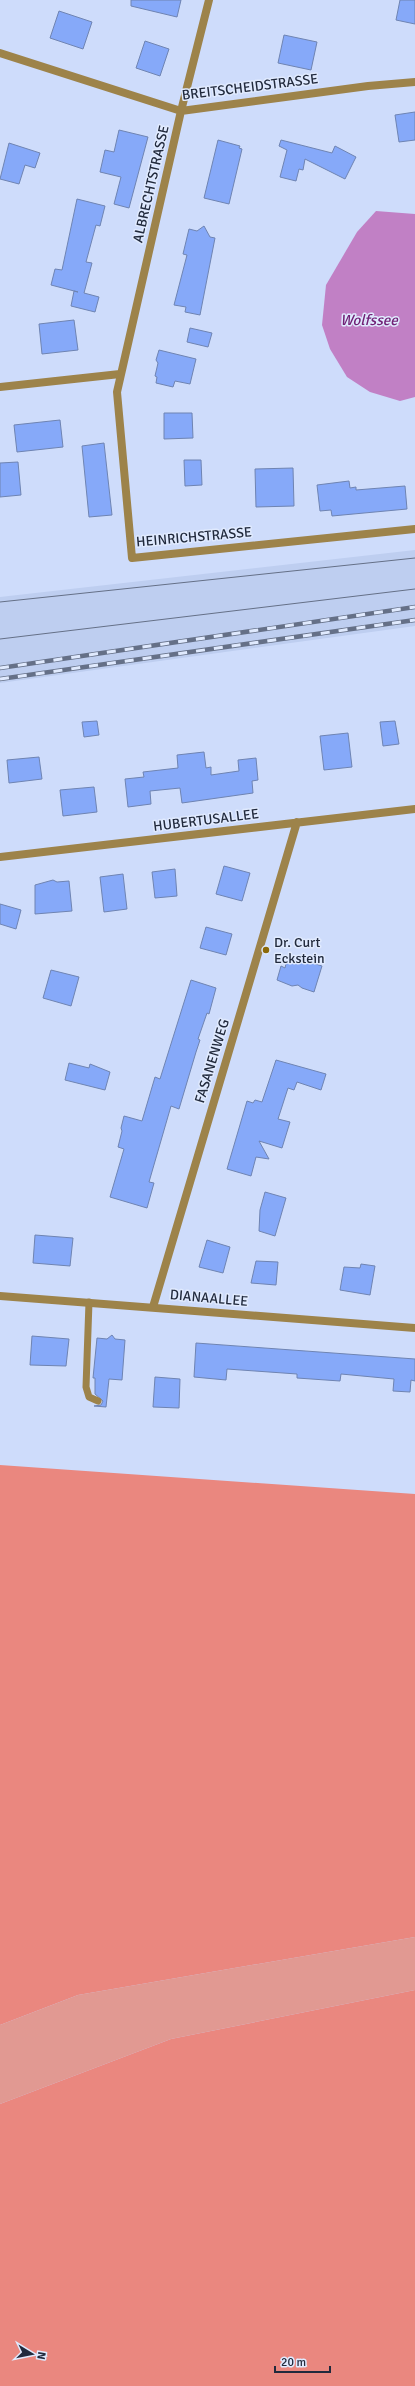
<svg xmlns="http://www.w3.org/2000/svg" width="415" height="2386" viewBox="0 0 415 2386" font-family="Signika,sans-serif">
  <style>
    .built { fill: #becef0 }
    .green { fill: #e19992 }
    .forest { fill: #ea877f }
    .water { fill: #c180c5 }
    .building { fill: #86a9f9; stroke: #6f84b2 }
    .lines { fill: none; stroke-linecap: round; stroke-linejoin: round }
    .lane { stroke: #9d834a; stroke-width: 7 }
    .street { stroke: #9d834a; stroke-width: 8 }
    .tram { stroke: #657087; stroke-width: 1 }
    .rail-casing { stroke: #657087; stroke-width: 4.5 }
    .rail { stroke: #e0eafe; stroke-width: 3; stroke-dasharray: 9; stroke-linecap: butt }
    .poi-dot { fill: #8b6909; stroke: #e0eafe; stroke-width: 1.5 }
    .labels { text-anchor: middle; dominant-baseline: central; stroke-width: 3; stroke-linejoin: round; paint-order: stroke }
    .street-label { font-size: 14px; fill: #212a3d; stroke: #e0eafe }
    .poi-label { font-size: 14px; fill: #212a3d; stroke: #e0eafe; text-anchor: start }
    .water-label { font-size: 15px; font-style: italic; fill: #712176; stroke: #e0eafe }
  </style>
  <rect width="100%" height="100%" fill="#cedcfb"/>
  <!-- built -->
  <path class="built" d="M 415,550 L 415,626 L 0,683 L 0,597 Z"/>
  <!-- green -->
  <path class="green" d="M 415,1937 L 415,1990 L 171,2039 L 0,2104 L 0,2025 L 78,1995 Z"/>
  <!-- forest -->
  <path class="forest" d="M 0,1465 L 415,1494 L 415,1937 L 78,1995 L 0,2025 Z
    M 415,1990 L 415,2386 L 0,2386 L 0,2104 L 171,2039 Z"/>
  <!-- water -->
  <path class="water" d="M 376,211 L 415,214 L 415,397 L 400,401 L 370,392 L 347,377 L 330,349 L 322,325 L 326,285 L 357,232 Z"/>
  <!-- building -->
  <path class="building" d="M 131,0 L 181,0 L 177,17 L 131,6 Z
    M 400,0 L 415,0 L 415,24 L 396,20 Z
    M 59,11 L 92,22 L 83,49 L 50,38 Z
    M 284,35 L 317,42 L 311,70 L 278,63 Z
    M 145,41 L 169,49 L 160,76 L 136,68 Z
    M 415,112 L 415,140 L 399,142 L 395,115 Z
    M 119,130 L 148,137 L 129,208 L 114,204 L 121,177 L 100,172 L 105,150 L 114,152 Z
    M 218,140 L 240,146 L 239,148 L 242,149 L 229,204 L 204,198 Z
    M 281,140 L 332,153 L 335,146 L 356,157 L 345,179 L 305,159 L 303,170 L 299,169 L 296,181 L 280,177 L 287,150 L 279,146 Z
    M 9,143 L 40,153 L 35,168 L 25,165 L 19,184 L 0,179 Z
    M 77,199 L 105,206 L 100,226 L 96,225 L 86,262 L 92,263 L 84,293 L 99,297 L 95,312 L 71,306 L 74,291 L 78,292 L 51,285 L 55,269 L 62,270 Z
    M 204,226 L 210,237 L 215,238 L 200,315 L 185,312 L 186,307 L 174,305 L 187,255 L 183,254 L 189,229 L 197,231 Z
    M 74,320 L 78,350 L 42,354 L 39,324 Z
    M 190,328 L 212,333 L 208,347 L 187,342 Z
    M 159,350 L 196,359 L 190,384 L 175,381 L 173,387 L 156,383 L 157,377 L 155,376 L 158,363 L 156,360 Z
    M 164,413 L 192,413 L 193,438 L 164,439 Z
    M 60,420 L 63,447 L 17,452 L 14,425 Z
    M 104,443 L 112,515 L 89,517 L 82,446 Z
    M 184,460 L 201,460 L 202,485 L 185,486 Z
    M 18,462 L 21,495 L 0,497 L 0,463 Z
    M 293,468 L 294,506 L 256,507 L 255,469 Z
    M 349,481 L 350,488 L 356,487 L 356,490 L 405,486 L 407,509 L 332,516 L 331,510 L 320,511 L 317,485 Z
    M 97,721 L 99,735 L 84,737 L 82,722 Z
    M 395,721 L 399,744 L 383,746 L 380,722 Z
    M 348,733 L 352,767 L 324,770 L 320,736 Z
    M 204,752 L 206,768 L 211,767 L 211,775 L 239,771 L 238,760 L 256,758 L 258,780 L 252,781 L 253,793 L 182,803 L 180,788 L 150,791 L 151,804 L 128,807 L 125,779 L 144,777 L 143,772 L 178,768 L 177,755 Z
    M 39,757 L 42,779 L 9,783 L 7,760 Z
    M 94,787 L 97,812 L 63,816 L 60,790 Z
    M 224,866 L 250,873 L 242,901 L 216,894 Z
    M 175,869 L 177,896 L 155,898 L 152,872 Z
    M 123,874 L 127,909 L 104,912 L 100,877 Z
    M 53,880 L 57,882 L 69,881 L 72,911 L 35,914 L 35,885 Z
    M 0,904 L 21,910 L 16,929 L 0,924 Z
    M 206,927 L 232,934 L 226,955 L 200,948 Z
    M 288,955 L 322,966 L 314,992 L 302,988 L 298,985 L 292,986 L 277,980 L 281,966 L 285,968 Z
    M 51,970 L 79,977 L 71,1006 L 43,998 Z
    M 191,980 L 216,988 L 209,1014 L 207,1013 L 198,1039 L 200,1040 L 196,1052 L 179,1109 L 171,1106 L 149,1182 L 154,1183 L 147,1208 L 110,1197 L 124,1149 L 118,1147 L 122,1131 L 121,1128 L 124,1116 L 142,1121 L 155,1077 L 160,1079 Z
    M 276,1060 L 326,1074 L 321,1090 L 297,1082 L 294,1090 L 288,1088 L 278,1119 L 290,1122 L 282,1148 L 259,1141 L 269,1159 L 256,1157 L 251,1176 L 227,1169 L 247,1101 L 253,1103 L 255,1100 L 262,1102 Z
    M 69,1063 L 89,1068 L 90,1064 L 110,1072 L 105,1090 L 65,1080 Z
    M 265,1192 L 286,1198 L 275,1236 L 259,1231 L 260,1210 Z
    M 35,1235 L 73,1238 L 70,1266 L 33,1263 Z
    M 207,1240 L 230,1247 L 223,1273 L 199,1267 Z
    M 256,1261 L 278,1262 L 276,1285 L 251,1283 Z
    M 361,1264 L 375,1266 L 370,1295 L 340,1290 L 344,1267 L 360,1268 Z
    M 112,1335 L 115,1339 L 125,1340 L 122,1380 L 109,1379 L 106,1407 L 94,1406 L 101,1405 L 103,1401 L 95,1394 L 95,1378 L 93,1378 L 97,1338 L 107,1339 Z
    M 32,1336 L 69,1339 L 66,1366 L 30,1365 Z
    M 196,1343 L 415,1359 L 415,1381 L 411,1380 L 410,1392 L 393,1391 L 394,1379 L 341,1374 L 340,1381 L 297,1378 L 297,1374 L 227,1369 L 226,1380 L 194,1377 Z
    M 155,1377 L 180,1379 L 179,1408 L 153,1407 Z"/>
  <g class="lines">
    <!-- lane -->
    <path class="lane" d="M 89,1302 L 86,1387 L 89,1397 L 98,1401"/>
    <!-- street -->
    <path class="street" d="M 209,0 L 181,111 L 117,392 L 132,558 L 415,529
      M 0,53 L 181,111 L 368,86 L 415,82
      M 0,387 L 120,374
      M 0,857 L 415,809
      M 0,1296 L 415,1328
      M 153,1307 L 297,822"/>
    <!-- tram -->
    <path class="tram" d="M 0,602 L 415,558
      M 0,639 L 415,589"/>
    <!-- rail casing -->
    <g class="rail-casing">
      <path id="rail" d="M 0,668 L 415,607
        M 0,679 L 415,620"/>
    </g>
    <!-- rail -->
    <use href="#rail" class="rail"/>
  </g>
  <!-- markers -->
  <circle class="poi-dot" cx="266" cy="950" r="4"/>
  <g class="labels">
    <!-- street labels -->
    <g class="street-label">
      <text transform="translate(250 87) rotate(-7)">BREITSCHEIDSTRASSE</text>
      <text transform="translate(151 184) rotate(-77)">ALBRECHTSTRASSE</text>
      <text transform="translate(194 537) rotate(-5)">HEINRICHSTRASSE</text>
      <text transform="translate(206 820) rotate(-7)">HUBERTUSALLEE</text>
      <text transform="translate(212 1061) rotate(-73)">FASANENWEG</text>
      <text transform="translate(209 1298) rotate(5)">DIANAALLEE</text>
    </g>
    <!-- poi labels -->
    <g class="poi-label">
      <text x="274" y="942">Dr. Curt<tspan x="274" dy="16">Eckstein</tspan></text>
    </g>
    <!-- water labels -->
    <g class="water-label">
      <text x="369" y="320">Wolfssee</text>
    </g>
  </g>
  <!-- north arrow -->
  <g transform="translate(32 2354) rotate(100)" stroke="#e0eafe" stroke-width="3" paint-order="stroke">
  <path d="M0-3L7 15L0 10L-7 15Z" fill="#212a3d"/>
  <text y="-6" font-size="11" font-weight="bold" text-anchor="middle" fill="#212a3d">N</text>
  </g>
  <!-- scale -->
  <path d="M275 2366v6h55v-6" fill="none" stroke="#212a3d" stroke-width="2"/>
  <text x="281" y="2366" font-size="12" fill="#212a3d" stroke="#e0eafe" stroke-width="3" paint-order="stroke">20 m</text>
</svg>
